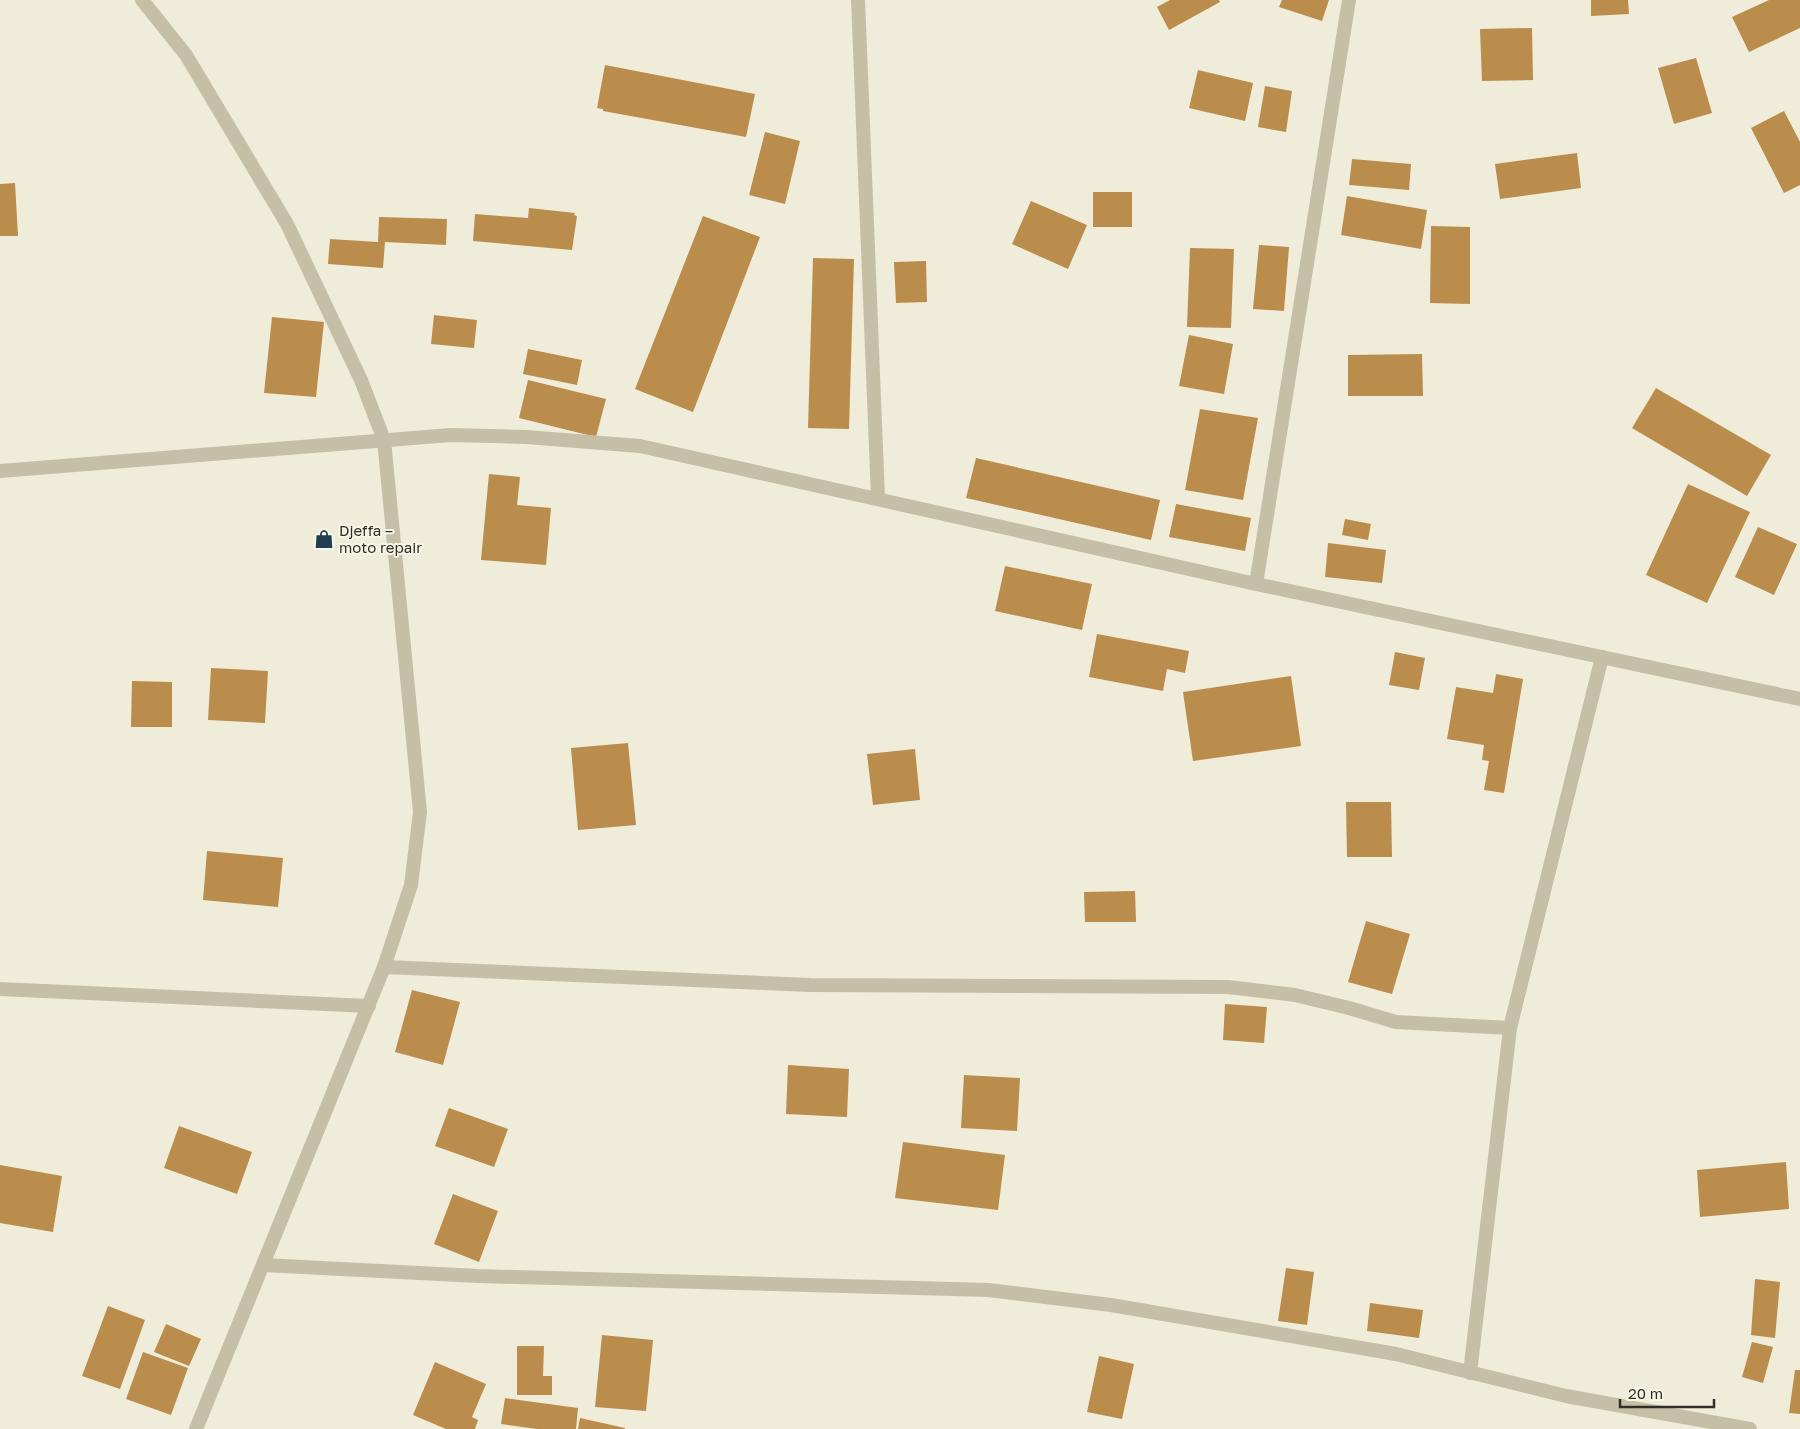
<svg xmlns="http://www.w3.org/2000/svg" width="1800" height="1429" viewBox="0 0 1800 1429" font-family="'Golos Text',sans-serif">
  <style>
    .building { fill: #ba8d4c }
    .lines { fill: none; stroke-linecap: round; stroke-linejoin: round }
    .minor { stroke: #c5bfa7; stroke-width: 14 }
    .tertiary { stroke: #c5bfa7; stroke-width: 14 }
    .labels { text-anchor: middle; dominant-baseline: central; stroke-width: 4; stroke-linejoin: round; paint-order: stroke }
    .poi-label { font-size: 15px; fill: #322e27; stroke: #f7f5e5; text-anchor: start }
  </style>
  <rect width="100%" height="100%" fill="#efecda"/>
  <!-- building -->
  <path class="building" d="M 1170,0 L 1219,0 L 1220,2 L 1169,30 L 1157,7 Z
    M 1282,0 L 1329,0 L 1322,21 L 1279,7 Z
    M 1591,0 L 1628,0 L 1629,14 L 1591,16 Z
    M 1769,0 L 1800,0 L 1800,28 L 1749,52 L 1732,17 Z
    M 1532,28 L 1533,80 L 1482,81 L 1480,29 Z
    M 1696,58 L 1712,113 L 1674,124 L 1658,68 Z
    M 605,65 L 755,94 L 746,137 L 603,111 L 603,109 L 597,108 Z
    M 1198,70 L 1253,83 L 1245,121 L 1189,108 Z
    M 1265,86 L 1292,91 L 1286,132 L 1258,127 Z
    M 1784,111 L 1800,142 L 1800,185 L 1784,193 L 1751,128 Z
    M 765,132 L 800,141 L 785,204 L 749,195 Z
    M 1577,153 L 1581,188 L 1500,199 L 1495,164 Z
    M 1352,159 L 1411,164 L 1409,190 L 1349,185 Z
    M 15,183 L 18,236 L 0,236 L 0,184 Z
    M 1093,192 L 1132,192 L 1132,227 L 1093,227 Z
    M 1347,196 L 1427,210 L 1421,249 L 1341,235 Z
    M 1031,201 L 1087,225 L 1068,269 L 1012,244 Z
    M 529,208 L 575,213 L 574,215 L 577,216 L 572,250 L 473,241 L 475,214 L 528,218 Z
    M 703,216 L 760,237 L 693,412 L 635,389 Z
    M 379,217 L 447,219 L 446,245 L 385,242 L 383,268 L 328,264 L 330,239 L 378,242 Z
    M 1431,226 L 1470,227 L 1470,304 L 1430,303 Z
    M 1259,245 L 1289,247 L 1284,311 L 1253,309 Z
    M 1190,248 L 1234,249 L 1231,328 L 1187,327 Z
    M 813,258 L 854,259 L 849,429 L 808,428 Z
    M 926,261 L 927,302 L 896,303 L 894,262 Z
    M 434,315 L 477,320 L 474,348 L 431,344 Z
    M 272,317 L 324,322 L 316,397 L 264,393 Z
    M 1189,335 L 1233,344 L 1224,394 L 1179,386 Z
    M 528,349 L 582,360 L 577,385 L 523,374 Z
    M 1422,354 L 1423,396 L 1348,396 L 1348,355 Z
    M 528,380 L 606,399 L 596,437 L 519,418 Z
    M 1656,388 L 1771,455 L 1747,496 L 1632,428 Z
    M 1200,409 L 1258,418 L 1243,500 L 1185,490 Z
    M 976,458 L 1160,500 L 1151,540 L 966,498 Z
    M 489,474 L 520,477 L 517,505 L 551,508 L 546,565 L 481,560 Z
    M 1688,484 L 1750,512 L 1707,603 L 1646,575 Z
    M 1176,504 L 1251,518 L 1245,551 L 1169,537 Z
    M 1345,519 L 1371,524 L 1368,540 L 1342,535 Z
    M 1758,527 L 1797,544 L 1774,595 L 1735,577 Z
    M 1328,543 L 1386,550 L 1382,583 L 1325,577 Z
    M 1005,566 L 1092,584 L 1082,630 L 995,611 Z
    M 1097,634 L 1189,651 L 1185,673 L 1167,669 L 1163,691 L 1089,677 Z
    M 1395,652 L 1425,658 L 1419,690 L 1389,685 Z
    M 211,668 L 268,671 L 265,723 L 208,720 Z
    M 1496,674 L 1523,679 L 1504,793 L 1484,790 L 1489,761 L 1482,760 L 1484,745 L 1447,739 L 1456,687 L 1493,693 Z
    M 1291,676 L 1301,746 L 1193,761 L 1183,692 Z
    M 132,681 L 172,682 L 172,727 L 131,727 Z
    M 628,743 L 636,825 L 578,830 L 571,748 Z
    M 915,749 L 920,800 L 873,805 L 867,754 Z
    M 1346,802 L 1391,802 L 1392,857 L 1347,857 Z
    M 207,851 L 283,858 L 278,907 L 203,900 Z
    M 1135,891 L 1136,922 L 1085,922 L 1084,892 Z
    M 1366,921 L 1410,934 L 1392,994 L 1348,982 Z
    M 412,990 L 460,1002 L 443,1065 L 395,1052 Z
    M 1225,1004 L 1267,1007 L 1264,1043 L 1223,1040 Z
    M 788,1065 L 849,1069 L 847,1117 L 786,1114 Z
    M 964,1075 L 1020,1078 L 1017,1131 L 961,1128 Z
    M 449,1108 L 508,1129 L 494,1167 L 435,1146 Z
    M 179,1126 L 252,1152 L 237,1194 L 164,1168 Z
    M 903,1142 L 1005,1155 L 998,1210 L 895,1198 Z
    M 1786,1162 L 1789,1209 L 1700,1217 L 1697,1170 Z
    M 0,1165 L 62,1176 L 53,1232 L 0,1223 Z
    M 453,1194 L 498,1211 L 479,1262 L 434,1244 Z
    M 1286,1268 L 1314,1272 L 1307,1325 L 1278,1321 Z
    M 1755,1279 L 1780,1282 L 1775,1338 L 1751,1335 Z
    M 1370,1303 L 1423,1310 L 1419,1338 L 1367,1331 Z
    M 108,1306 L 145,1320 L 120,1389 L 82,1376 Z
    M 166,1324 L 201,1339 L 189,1366 L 154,1352 Z
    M 602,1335 L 653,1340 L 646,1411 L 595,1407 Z
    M 1752,1342 L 1773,1347 L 1763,1383 L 1742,1377 Z
    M 517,1346 L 544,1346 L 543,1376 L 552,1376 L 552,1395 L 517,1395 Z
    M 143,1352 L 188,1368 L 171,1415 L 126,1399 Z
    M 1099,1356 L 1134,1364 L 1122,1419 L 1087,1412 Z
    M 435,1362 L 486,1384 L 472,1417 L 478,1420 L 475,1429 L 446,1429 L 413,1415 Z
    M 1795,1370 L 1800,1370 L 1800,1414 L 1789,1413 Z
    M 505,1398 L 578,1408 L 576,1429 L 537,1429 L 501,1424 Z
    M 580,1418 L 625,1428 L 625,1429 L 578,1429 Z"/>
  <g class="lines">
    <!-- minor -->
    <path class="minor" d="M 142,0 L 186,55 L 287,224 L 361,380 L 384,440
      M 858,0 L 878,498
      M 1256,584 L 1349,0
      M 384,967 L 810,985 L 1228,987 L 1295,995 L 1349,1008 L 1396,1022 L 1510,1028
      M 0,989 L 369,1006
      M 263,1265 L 478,1276 L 988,1290 L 1111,1305 L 1396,1354 L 1566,1396 L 1750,1429
      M 1470,1373 L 1510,1028 L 1602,657"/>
    <!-- tertiary -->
    <path class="tertiary" d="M 0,471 L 451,435 L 526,437 L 640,446 L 1256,584 L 1800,699
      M 196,1429 L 384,967 L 411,885 L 420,812 L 384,440"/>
  </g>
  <!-- icons -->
  <defs>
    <g id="shop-bare" transform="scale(1.5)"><path d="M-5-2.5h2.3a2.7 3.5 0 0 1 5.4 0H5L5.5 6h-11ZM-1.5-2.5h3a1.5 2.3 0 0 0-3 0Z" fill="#203c50" stroke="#f7f5e5" stroke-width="2.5" paint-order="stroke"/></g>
  </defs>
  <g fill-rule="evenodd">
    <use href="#shop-bare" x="324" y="539"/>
  </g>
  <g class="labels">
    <!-- poi labels -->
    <g class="poi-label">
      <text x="339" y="530">Djeffa –<tspan x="339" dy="17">moto repair</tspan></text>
    </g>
  </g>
  <!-- scale -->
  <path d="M1620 1399v8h94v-8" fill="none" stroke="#322e27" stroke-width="2.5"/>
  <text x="1628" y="1399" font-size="15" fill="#322e27" stroke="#f7f5e5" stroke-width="4" paint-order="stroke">20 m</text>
</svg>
